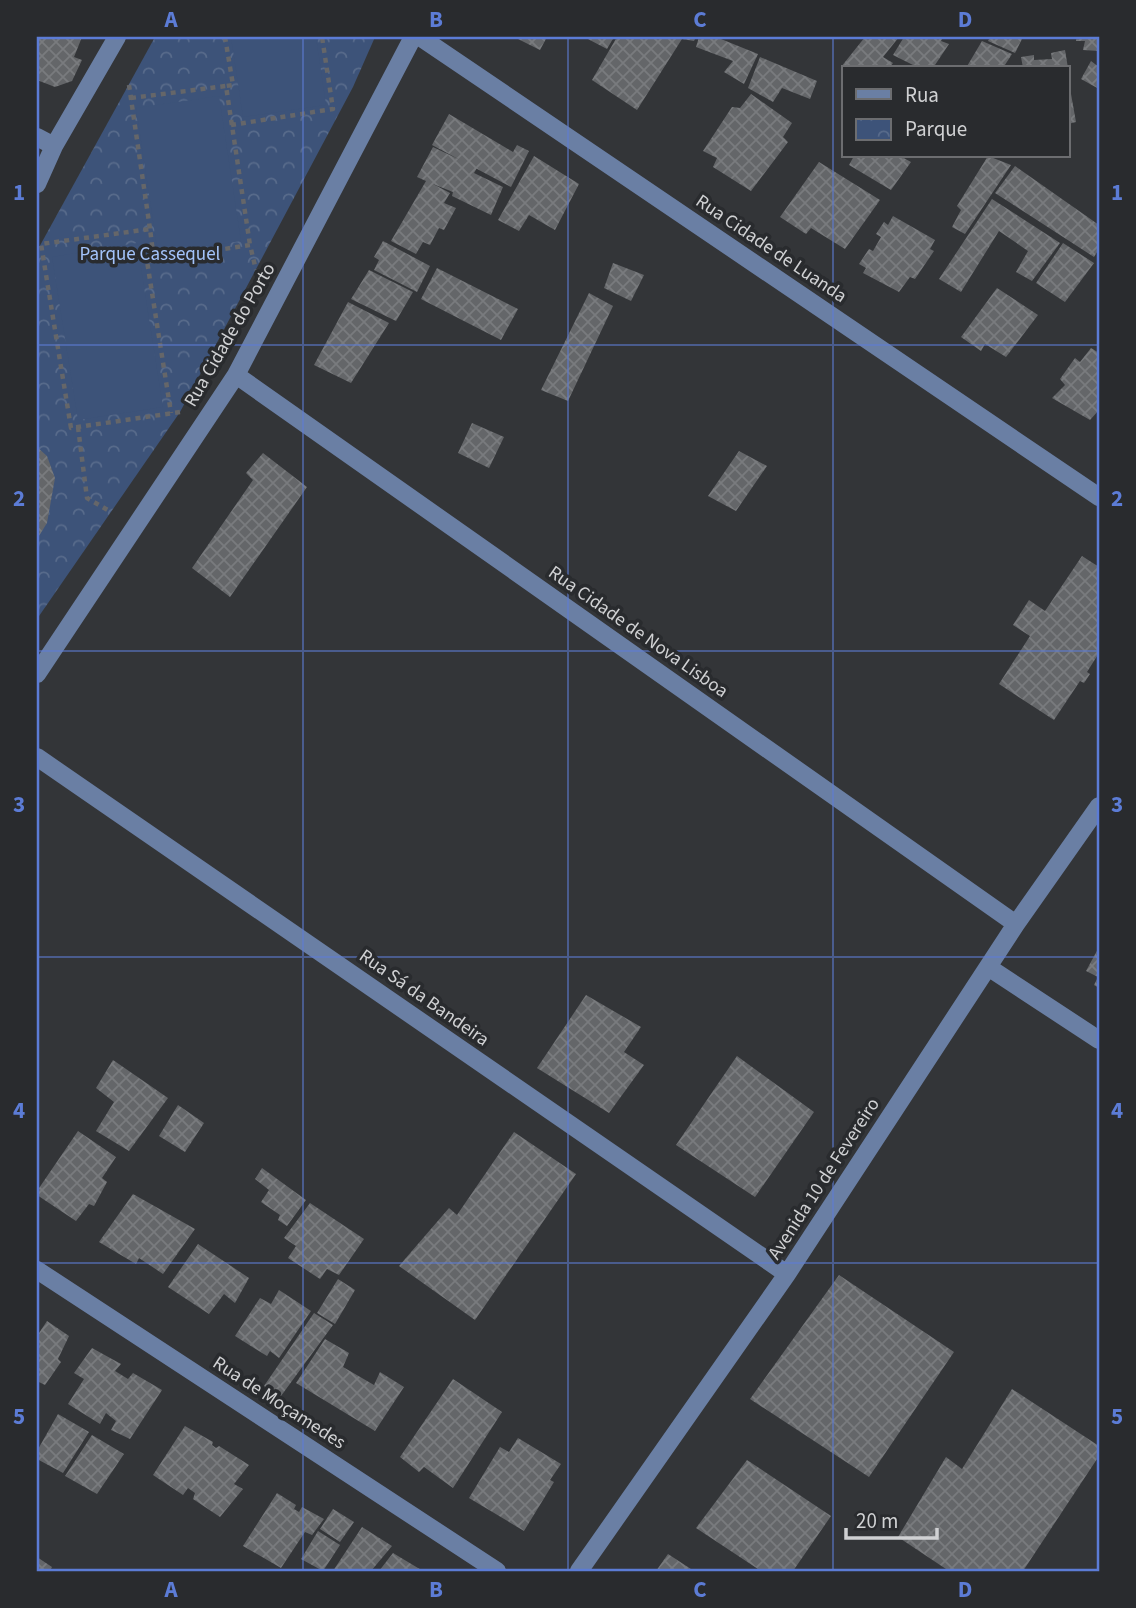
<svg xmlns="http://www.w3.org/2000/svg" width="1136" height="1608" viewBox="0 0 1136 1608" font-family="'Source Sans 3',sans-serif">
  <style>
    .park { fill: url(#park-crowns) }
    .pitch { fill: #3d5379 }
    .building { fill: url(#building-cross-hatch) }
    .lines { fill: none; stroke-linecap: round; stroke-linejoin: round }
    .path { stroke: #656669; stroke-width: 4.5; stroke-dasharray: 5 5; stroke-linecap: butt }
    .minor { stroke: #6a7fa4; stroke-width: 18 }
    .grid { fill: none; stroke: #5c7cd6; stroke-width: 2; stroke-opacity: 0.55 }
    .labels { text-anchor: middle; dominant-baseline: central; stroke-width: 7; stroke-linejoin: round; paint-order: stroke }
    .street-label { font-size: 19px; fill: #d0d1d3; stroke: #292b2e }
    .park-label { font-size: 19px; fill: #a4c4fb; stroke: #292b2e }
    .neatline { fill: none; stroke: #5c7cd6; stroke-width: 2.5 }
    .grid-label { font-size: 23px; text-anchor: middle; font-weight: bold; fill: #5c7cd6 }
  </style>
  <defs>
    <pattern id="park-crowns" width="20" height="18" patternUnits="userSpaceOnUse" patternTransform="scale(1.75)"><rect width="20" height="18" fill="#3d5379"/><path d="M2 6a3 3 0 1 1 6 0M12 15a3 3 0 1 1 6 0" fill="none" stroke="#586b8b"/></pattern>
    <pattern id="building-cross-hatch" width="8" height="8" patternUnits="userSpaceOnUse" patternTransform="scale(1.75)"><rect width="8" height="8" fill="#646669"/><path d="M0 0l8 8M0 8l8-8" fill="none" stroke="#797b7e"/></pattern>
  </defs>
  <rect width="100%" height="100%" fill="#333538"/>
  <!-- park -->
  <path class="park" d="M 155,37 L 375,37 L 353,87 L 180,412 L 37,619 L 37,251 Z"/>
  <!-- pitch -->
  <path class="pitch" d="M 231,37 L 316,37 L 326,105 L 243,117 Z
    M 219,96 L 241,241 L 158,254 L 136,108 Z
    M 137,243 L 163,407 L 78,420 L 52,257 Z"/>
  <!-- building -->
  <path class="building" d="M 37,37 L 82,37 L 74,57 L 82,60 L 72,81 L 55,87 L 37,80 Z
    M 514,37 L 547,37 L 540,50 Z
    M 584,37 L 614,37 L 607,49 Z
    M 617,37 L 696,37 L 694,41 L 682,39 L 637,110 L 592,80 Z
    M 699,37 L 716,37 L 758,54 L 744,84 L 724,72 L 733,61 L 696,47 Z
    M 865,37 L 899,37 L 883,57 L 893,63 L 889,68 L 841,67 Z
    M 904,37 L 943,37 L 941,41 L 949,44 L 933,68 L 919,68 L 893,55 Z
    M 990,37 L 1023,37 L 1015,53 L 988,41 Z
    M 1077,37 L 1099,37 L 1099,51 L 1083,50 L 1085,41 L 1076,41 Z
    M 982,41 L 1012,54 L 1003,68 L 966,68 Z
    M 1065,50 L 1068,68 L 1023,68 L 1021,57 L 1034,55 L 1034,60 L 1052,59 L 1051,53 Z
    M 760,57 L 817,81 L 810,99 L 782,88 L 773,102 L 748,88 Z
    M 1091,61 L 1099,67 L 1099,89 L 1081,79 Z
    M 1068,77 L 1076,122 L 1068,124 Z
    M 751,94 L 792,123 L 783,137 L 788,142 L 751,191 L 713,167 L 717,158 L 703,151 L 732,107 L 740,108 Z
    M 449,114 L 513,152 L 517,145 L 529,151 L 511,187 L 432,145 Z
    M 433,147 L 477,168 L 474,173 L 503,187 L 491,215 L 452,196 L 453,192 L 433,184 L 450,193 L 444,203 L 456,208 L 444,230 L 439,228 L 430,245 L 423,242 L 416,254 L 391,241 L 426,181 L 417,177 Z
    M 534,156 L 579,184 L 555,230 L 529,215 L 519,231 L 498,220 Z
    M 854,156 L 900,156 L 911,162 L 891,190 L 849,165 Z
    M 988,156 L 1011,165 L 965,234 L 952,227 L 961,210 L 957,206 Z
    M 819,162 L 880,200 L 845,249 L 811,228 L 806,234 L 780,217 Z
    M 1015,166 L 1099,225 L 1099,249 L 1094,257 L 995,193 Z
    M 992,199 L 1060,243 L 1032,281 L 1016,272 L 1028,251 L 999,231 L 961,292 L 939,279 Z
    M 893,216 L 935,240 L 930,249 L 934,251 L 915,279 L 910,277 L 899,292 L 863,273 L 866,268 L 859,264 L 869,249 L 873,251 L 881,237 L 876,234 L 884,222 L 888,225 Z
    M 383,241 L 430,266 L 417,292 L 374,270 L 379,260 L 374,257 Z
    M 1063,243 L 1094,263 L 1065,302 L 1036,283 Z
    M 613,263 L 644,275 L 631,301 L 604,288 Z
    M 437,268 L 518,309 L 501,340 L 421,299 Z
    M 369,270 L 413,292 L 396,321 L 351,299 Z
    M 997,288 L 1038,315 L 1006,357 L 985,344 L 981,351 L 961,337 Z
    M 589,293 L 613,306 L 568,401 L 541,390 Z
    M 348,302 L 389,323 L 351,383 L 314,365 Z
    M 1091,348 L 1099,353 L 1099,410 L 1090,420 L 1052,398 L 1065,385 L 1060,379 L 1075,358 L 1080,362 Z
    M 472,423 L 504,437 L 489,468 L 458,453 Z
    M 37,447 L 47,456 L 55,478 L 47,523 L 37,539 Z
    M 739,451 L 767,466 L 736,511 L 708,496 Z
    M 263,453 L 307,487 L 230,597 L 192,568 L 253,480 L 246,473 Z
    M 1082,556 L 1099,567 L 1099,653 L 1087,672 L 1090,674 L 1084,683 L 1080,681 L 1054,720 L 999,684 L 1030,636 L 1013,625 L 1029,600 L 1045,611 Z
    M 1099,947 L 1099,988 L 1094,985 L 1098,977 L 1086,971 Z
    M 586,995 L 641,1027 L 624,1052 L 644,1065 L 609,1113 L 537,1068 Z
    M 737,1056 L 814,1112 L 755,1197 L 676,1145 Z
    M 113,1060 L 168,1098 L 129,1151 L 96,1131 L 114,1102 L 96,1088 Z
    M 178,1105 L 204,1123 L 185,1152 L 159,1136 Z
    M 78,1131 L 116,1157 L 102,1178 L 107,1182 L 94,1206 L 89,1204 L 76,1221 L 37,1195 L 37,1191 Z
    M 514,1132 L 576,1174 L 475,1320 L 399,1266 L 449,1208 L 457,1215 Z
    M 262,1168 L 306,1200 L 287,1226 L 278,1220 L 280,1215 L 261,1202 L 269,1190 L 255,1179 Z
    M 133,1194 L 195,1229 L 163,1274 L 139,1258 L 136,1264 L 99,1242 Z
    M 310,1203 L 364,1239 L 339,1275 L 327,1269 L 320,1279 L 288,1258 L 296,1246 L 284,1238 Z
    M 198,1244 L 249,1278 L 235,1303 L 224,1294 L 209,1314 L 168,1287 Z
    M 839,1275 L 954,1352 L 869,1477 L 750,1399 Z
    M 338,1279 L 355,1290 L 335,1324 L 317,1313 Z
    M 279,1290 L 311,1311 L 279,1358 L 270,1351 L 267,1356 L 235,1336 L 260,1298 L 271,1304 Z
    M 314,1313 L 333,1325 L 281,1396 L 264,1386 Z
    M 47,1321 L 69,1336 L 58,1359 L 61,1362 L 45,1385 L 37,1381 L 37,1336 Z
    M 325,1339 L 349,1353 L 343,1367 L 374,1385 L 380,1372 L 404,1387 L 375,1431 L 296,1383 Z
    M 92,1348 L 121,1364 L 115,1371 L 128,1379 L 133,1373 L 162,1390 L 130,1439 L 111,1430 L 116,1421 L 106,1413 L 100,1424 L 68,1404 L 84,1379 L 74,1373 Z
    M 453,1379 L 502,1412 L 453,1488 L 424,1467 L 419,1472 L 400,1457 Z
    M 1012,1389 L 1099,1446 L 1099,1456 L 1023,1571 L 949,1571 L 898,1537 L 946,1457 L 962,1469 Z
    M 58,1414 L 89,1432 L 63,1473 L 37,1459 L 37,1451 Z
    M 185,1426 L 213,1442 L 212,1445 L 216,1448 L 219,1446 L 249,1465 L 234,1484 L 243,1489 L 220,1517 L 193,1499 L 195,1493 L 188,1488 L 183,1495 L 153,1475 Z
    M 92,1435 L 124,1454 L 97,1494 L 65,1476 Z
    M 518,1438 L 561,1464 L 550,1480 L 554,1482 L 524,1531 L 469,1498 L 500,1447 L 509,1452 Z
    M 747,1460 L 831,1516 L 793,1571 L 761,1571 L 696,1528 Z
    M 277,1493 L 296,1505 L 294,1509 L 299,1512 L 302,1507 L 324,1519 L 312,1535 L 305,1532 L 281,1568 L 243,1546 Z
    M 333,1509 L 354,1522 L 340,1542 L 320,1529 Z
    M 362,1527 L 392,1546 L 371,1571 L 333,1571 Z
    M 318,1531 L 340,1545 L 323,1571 L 301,1559 Z
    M 393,1553 L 423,1571 L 379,1571 Z
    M 668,1554 L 694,1571 L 656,1571 Z
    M 37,1557 L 52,1567 L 50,1571 L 37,1571 Z"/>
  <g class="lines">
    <!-- path -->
    <path class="path" d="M 225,37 L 233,85 L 226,86
      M 129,85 L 150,229
      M 131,98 L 226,86 L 250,245
      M 231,125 L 333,109 L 322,37
      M 154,260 L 147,261 L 171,413
      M 180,412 L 71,428 L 41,244 L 150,229 L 154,260 L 250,245 L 256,270
      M 78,427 L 87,498 L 111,512"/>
    <!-- minor -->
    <path class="minor" d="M 420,37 L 1099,497
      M 37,137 L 54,146
      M 37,184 L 54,146 L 117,37
      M 236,375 L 1016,924
      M 37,674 L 236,375 L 413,37
      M 37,757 L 787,1274
      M 988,967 L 1099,1040
      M 37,1270 L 497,1571
      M 579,1571 L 787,1274 L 1016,924 L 1099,806"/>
  </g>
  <!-- grid -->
  <path class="grid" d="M 303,37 L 303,1571M 568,37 L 568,1571M 833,37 L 833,1571M 37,345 L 1099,345M 37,651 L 1099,651M 37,957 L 1099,957M 37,1263 L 1099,1263"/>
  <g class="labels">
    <!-- street labels -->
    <g class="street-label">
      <text transform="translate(771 249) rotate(34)">Rua Cidade de Luanda</text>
      <text transform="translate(230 335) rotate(-60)">Rua Cidade do Porto</text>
      <text transform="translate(638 632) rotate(35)">Rua Cidade de Nova Lisboa</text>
      <text transform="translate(424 998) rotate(35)">Rua Sá da Bandeira</text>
      <text transform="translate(824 1179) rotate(-57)">Avenida 10 de Fevereiro</text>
      <text transform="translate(279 1403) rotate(33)">Rua de Moçamedes</text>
    </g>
    <!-- park labels -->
    <g class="park-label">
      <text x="150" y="254">Parque Cassequel</text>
    </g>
  </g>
  <!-- border -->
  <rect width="1136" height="1608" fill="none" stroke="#292b2e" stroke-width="77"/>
  <!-- legend -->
  <rect x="842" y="66" width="228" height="91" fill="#292b2e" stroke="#6c6d70" stroke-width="2"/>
  <rect x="856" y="89" width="35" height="10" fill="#6a7fa4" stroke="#6c6d70" stroke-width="2"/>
  <text x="905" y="102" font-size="21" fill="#d0d1d3">Rua</text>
  <rect x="856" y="119" width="35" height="21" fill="url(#park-crowns)" stroke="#6c6d70" stroke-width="2"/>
  <text x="905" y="136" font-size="21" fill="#d0d1d3">Parque</text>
  <!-- scale -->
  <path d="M846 1528v10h91v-10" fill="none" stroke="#d0d1d3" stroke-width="3.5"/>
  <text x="856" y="1528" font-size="21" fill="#d0d1d3" stroke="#292b2e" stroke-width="5" paint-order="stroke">20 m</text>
  <rect x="38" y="38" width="1060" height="1532" class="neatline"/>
  <g class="grid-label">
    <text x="171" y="27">A</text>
    <text x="436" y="27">B</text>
    <text x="700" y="27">C</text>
    <text x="965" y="27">D</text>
    <text x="19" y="200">1</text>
    <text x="1117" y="200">1</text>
    <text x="19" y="506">2</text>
    <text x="1117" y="506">2</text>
    <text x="19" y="812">3</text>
    <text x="1117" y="812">3</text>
    <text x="19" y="1118">4</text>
    <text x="1117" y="1118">4</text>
    <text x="19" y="1424">5</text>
    <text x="1117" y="1424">5</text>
    <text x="171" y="1597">A</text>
    <text x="436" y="1597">B</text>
    <text x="700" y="1597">C</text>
    <text x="965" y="1597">D</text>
  </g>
</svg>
